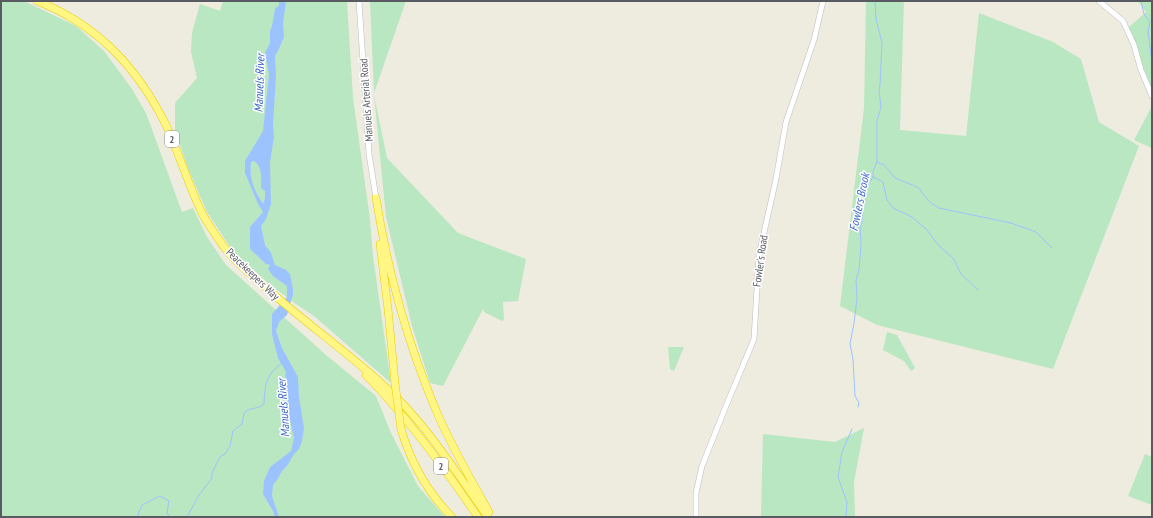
<svg xmlns="http://www.w3.org/2000/svg" width="1153" height="518" viewBox="0 0 1153 518" font-family="'PT Sans Narrow',sans-serif">
  <style>
    .green { fill: #b9e7c2 }
    .water { fill: #9dc3ff; fill-rule: evenodd }
    .lines { fill: none; stroke-linecap: round; stroke-linejoin: round }
    .stream { stroke: #9dc3ff; stroke-width: 1 }
    .secondary-casing { stroke: #bcbec7; stroke-width: 6 }
    .highway-casing { stroke: #eccd00; stroke-width: 8 }
    .secondary { stroke: #fff; stroke-width: 5 }
    .highway { stroke: #fff684; stroke-width: 7 }
    .highway-bridge-casing { stroke: #eccd00; stroke-width: 8; stroke-linecap: butt }
    .highway-bridge { stroke: #fff684; stroke-width: 7 }
    .labels { text-anchor: middle; dominant-baseline: central; stroke-width: 3; stroke-linejoin: round; paint-order: stroke }
    .shield { fill: #fff; stroke: #8a8c91; stroke-width: 1 }
    .shield-label { font-size: 10px; font-weight: bold; fill: #585b62 }
    .street-label { font-size: 11px; fill: #585b62; stroke: #fff }
    .water-label { font-size: 12px; font-style: italic; fill: #3965c9; stroke: #fff }
  </style>
  <rect width="100%" height="100%" fill="#edecdf"/>
  <!-- green -->
  <path class="green" d="M 1,1 L 24,1 L 76,26 L 104,51 L 132,89 L 146,113 L 182,212 L 193,208 L 207,237 L 226,265 L 326,355 L 376,396 L 391,433 L 418,486 L 445,517 L 1,517 Z
    M 223,1 L 347,1 L 353,98 L 370,219 L 373,256 L 391,383 L 314,316 L 296,304 L 269,284 L 232,250 L 207,212 L 187,166 L 175,129 L 175,103 L 197,78 L 191,52 L 192,33 L 200,4 L 220,11 Z
    M 370,1 L 406,1 L 374,93 Z
    M 866,1 L 904,1 L 900,130 L 966,136 L 979,13 L 1053,42 L 1081,59 L 1099,122 L 1139,146 L 1053,369 L 877,325 L 840,306 L 864,108 Z
    M 1138,1 L 1152,1 L 1152,91 L 1129,27 L 1146,12 Z
    M 374,95 L 387,158 L 458,233 L 526,259 L 518,301 L 503,302 L 504,319 L 502,321 L 484,312 L 483,309 L 443,386 L 430,383 L 412,326 L 386,217 Z
    M 1152,106 L 1152,148 L 1134,140 Z
    M 887,332 L 897,335 L 915,368 L 911,371 L 904,361 L 883,350 Z
    M 668,347 L 684,347 L 674,371 L 670,369 Z
    M 864,428 L 854,482 L 855,517 L 761,517 L 763,434 L 835,442 Z
    M 1145,454 L 1152,457 L 1152,505 L 1128,496 Z"/>
  <!-- water -->
  <path class="water" d="M 279,1 L 286,1 L 283,24 L 284,37 L 278,51 L 275,56 L 276,76 L 273,125 L 274,137 L 270,162 L 271,204 L 266,219 L 261,226 L 265,245 L 271,253 L 275,265 L 286,270 L 290,274 L 293,289 L 293,294 L 287,315 L 279,322 L 276,331 L 282,348 L 298,377 L 299,397 L 304,428 L 302,441 L 299,449 L 294,454 L 287,466 L 282,471 L 277,480 L 273,485 L 272,496 L 279,517 L 275,517 L 273,511 L 263,494 L 264,481 L 270,467 L 291,451 L 294,438 L 284,393 L 286,372 L 278,358 L 272,334 L 272,314 L 287,297 L 287,286 L 273,276 L 268,269 L 270,265 L 266,264 L 250,249 L 250,227 L 263,212 L 258,204 L 245,173 L 245,161 L 263,131 L 269,74 L 265,53 L 270,43 L 270,31 L 272,26 L 275,9 L 279,5 ZM 254,161 C 263,167 261,179 261,188 L 265,191 L 265,198 L 263,204 C 254,189 249,180 251,162 Z"/>
  <g class="lines">
    <!-- stream -->
    <path class="stream" d="M 1141,1 L 1144,14 L 1150,22 L 1148,32 L 1152,62
      M 1152,144 L 1152,145
      M 877,162 L 884,165 L 895,178 L 915,186 L 920,189 L 922,193 L 931,203 L 939,208 L 1011,223 L 1036,232 L 1052,248
      M 873,177 L 883,182 L 887,200 L 893,208 L 912,217 L 927,230 L 939,246 L 953,258 L 961,274 L 978,290
      M 858,407 L 859,403 L 855,396 L 853,359 L 850,344 L 854,323 L 857,299 L 856,280 L 859,270 L 861,245 L 860,227 L 862,223 L 862,213 L 868,185 L 873,177 L 873,171 L 877,162 L 877,121 L 881,107 L 879,91 L 880,85 L 882,43 L 876,19 L 875,1
      M 137,517 L 142,505 L 160,496 L 169,501 L 167,513 L 170,517
      M 187,517 L 199,495 L 203,490 L 212,478 L 212,473 L 220,457 L 225,454 L 230,446 L 233,431 L 242,424 L 244,414 L 247,410 L 260,407 L 264,404 C 265,386 265,375 282,363
      M 846,517 L 847,502 L 838,477 L 842,452 L 852,429"/>
    <!-- secondary casing -->
    <g class="secondary-casing">
      <path id="secondary" d="M 359,1 L 369,154 L 376,198
        M 1099,1 L 1123,21 L 1134,45 L 1141,70 L 1152,96
        M 696,517 L 696,493 L 702,466 L 726,406 L 754,339 L 759,255 L 776,179 L 786,122 L 814,40 L 823,1"/>
    </g>
    <!-- highway casing -->
    <g class="highway-casing">
      <path id="highway" d="M 37,1 C 98,25 138,68 167,127 C 180,156 189,187 203,215 C 209,226 217,237 224,247 C 234,261 252,275 265,287 C 302,320 343,349 381,383 C 424,420 455,471 488,517
        M 376,198 C 388,273 408,345 438,415 C 453,449 471,480 489,512
        M 380,244 L 388,309 L 395,383
        M 366,375 C 408,418 444,467 478,517
        M 401,429 C 411,463 427,492 452,517"/>
    </g>
    <!-- secondary -->
    <use href="#secondary" class="secondary"/>
    <!-- highway -->
    <use href="#highway" class="highway"/>
    <!-- highway-bridge casing -->
    <g class="highway-bridge-casing">
      <path id="highway-bridge" d="M 395,383 L 401,429"/>
    </g>
    <!-- highway-bridge -->
    <use href="#highway-bridge" class="highway-bridge"/>
  </g>
  <g class="labels">
    <!-- shield labels -->
    <g class="shield">
      <rect x="165" y="131" width="14" height="16" rx="3"/>
      <rect x="434" y="458" width="14" height="16" rx="3"/>
    </g>
    <g class="shield-label">
      <text x="172" y="139">2</text>
      <text x="441" y="466">2</text>
    </g>
    <!-- street labels -->
    <g class="street-label">
      <text transform="translate(366 100) rotate(-94)">Manuels Arterial Road</text>
      <text transform="translate(760 261) rotate(-82)">Fowler's Road</text>
      <text transform="translate(253 274) rotate(44)">Peacekeepers Way</text>
    </g>
    <!-- water labels -->
    <g class="water-label">
      <text transform="translate(259 83) rotate(-88)">Manuels River</text>
      <text transform="translate(859 202) rotate(-78)">Fowlers Brook</text>
      <text transform="translate(283 408) rotate(-94)">Manuels River</text>
    </g>
  </g>
  <!-- border -->
  <rect width="1153" height="518" fill="none" stroke="#585b62" stroke-width="4"/>
</svg>
